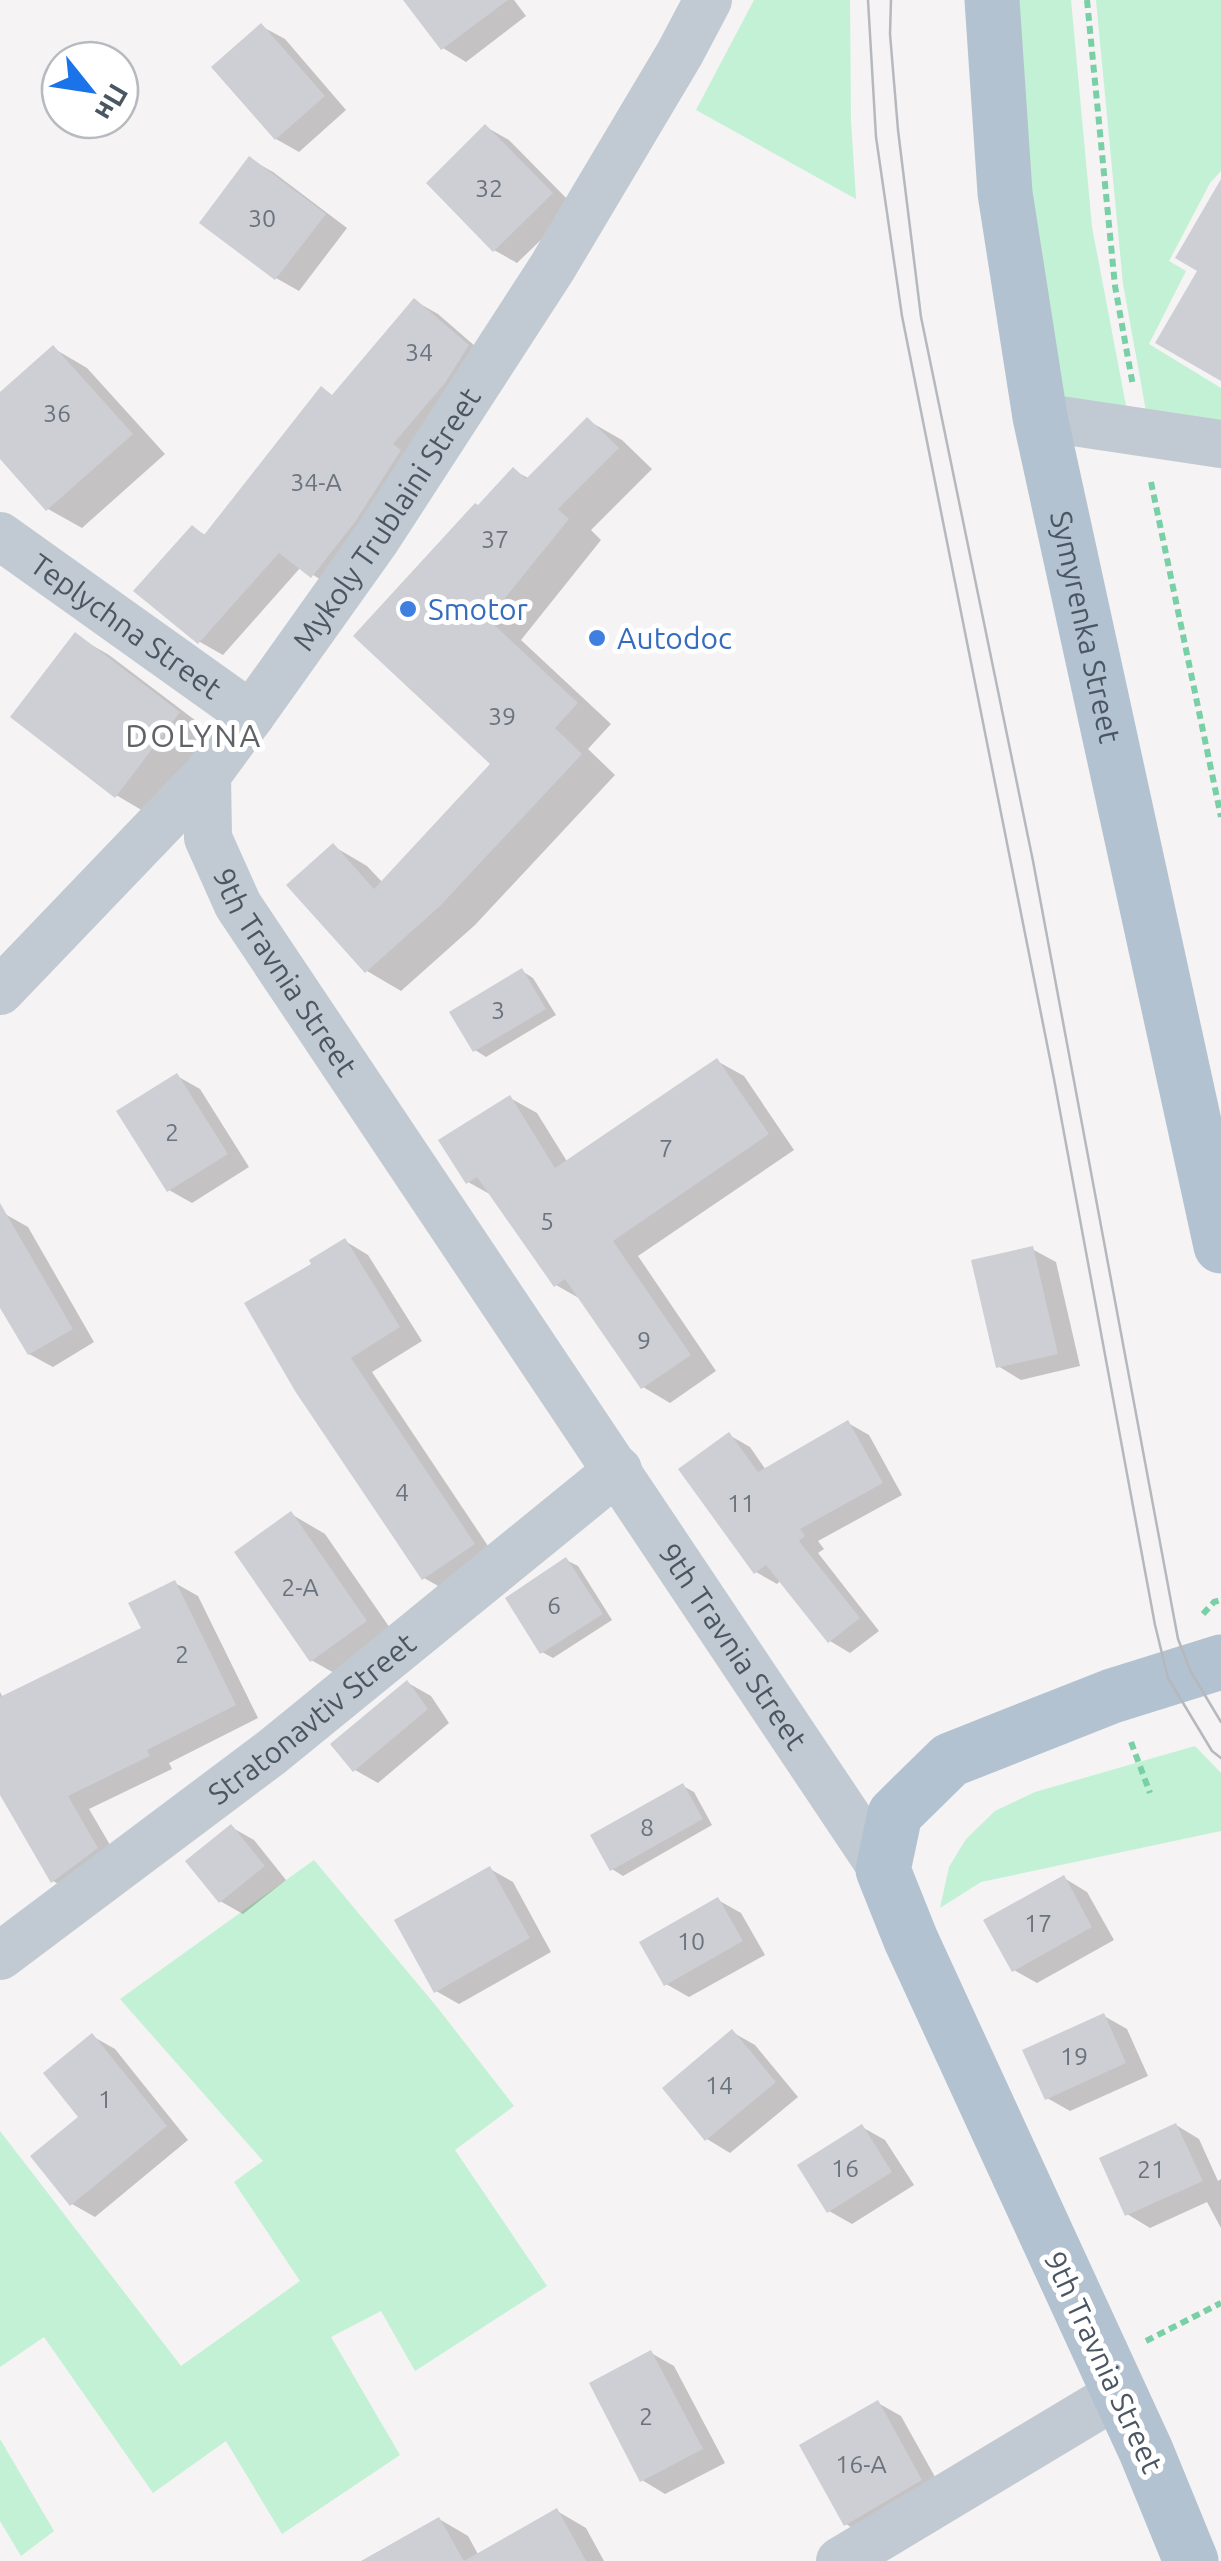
<svg xmlns="http://www.w3.org/2000/svg" width="1221" height="2561" viewBox="0 0 1221 2561" font-family="Ubuntu,sans-serif">
  <style>
    .green { fill: #c3f1d5 }
    .shadow { fill: #0003 }
    .building { fill: #cdcfd5 }
    .lines { fill: none; stroke-linecap: round; stroke-linejoin: round }
    .path { stroke: #7ad0a6; stroke-width: 6; stroke-dasharray: 8 5; stroke-linecap: butt }
    .minor { stroke: #c1cad2; stroke-width: 48 }
    .major { stroke: #b3c2d1; stroke-width: 55 }
    .tram { stroke: #b5b8bd; stroke-width: 2.5 }
    .shop-dot { fill: #3f7fe0; stroke: #fff; stroke-width: 4 }
    .labels { text-anchor: middle; dominant-baseline: central; stroke-width: 10; stroke-linejoin: round; paint-order: stroke }
    .number-label { font-size: 25px; fill: #6b747e }
    .street-label { font-size: 30px; fill: #4a5661; stroke: #fff }
    .shop-label { font-size: 30px; fill: #366cbe; stroke: #fff; text-anchor: start }
    .neighbourhood-label { font-size: 32px; letter-spacing: 2.5px; fill: #5f6368; stroke: #fff }
  </style>
  <rect width="100%" height="100%" fill="#f5f3f3"/>
  <!-- green -->
  <path class="green" d="M 754,0 L 850,0 L 851,121 L 856,199 L 696,110 Z
    M 1012,0 L 1071,0 L 1092,227 L 1128,416 L 1057,395 L 1019,191 Z
    M 1096,0 L 1221,0 L 1221,171 L 1210,183 L 1169,261 L 1186,271 L 1149,344 L 1221,388 L 1221,429 L 1148,422 L 1123,284 Z
    M 1195,1746 L 1221,1773 L 1221,1831 L 981,1882 L 940,1908 L 949,1867 L 966,1839 L 995,1811 L 1035,1792 Z
    M 314,1860 L 437,2007 L 514,2106 L 455,2150 L 547,2286 L 415,2371 L 381,2311 L 331,2337 L 400,2455 L 282,2534 L 226,2441 L 153,2493 L 44,2337 L 0,2367 L 0,2131 L 181,2366 L 300,2281 L 234,2182 L 263,2161 L 120,1999 Z
    M 0,2439 L 54,2531 L 21,2556 L 0,2521 Z"/>
  <!-- shadow -->
  <path class="shadow" d="M 422,0 L 514,0 L 526,16 L 466,62 L 443,48 Z
    M 261,26 L 285,39 L 346,110 L 299,152 L 276,139 Z
    M 486,127 L 509,140 L 575,207 L 517,263 L 494,250 Z
    M 250,159 L 273,172 L 347,228 L 299,291 L 276,278 Z
    M 415,301 L 438,314 L 491,360 L 335,589 L 301,567 L 223,655 L 200,642 L 193,528 L 207,536 L 334,397 Z
    M 53,348 L 87,368 L 165,454 L 82,528 L 48,509 L 0,455 L 0,395 Z
    M 587,420 L 622,440 L 652,469 L 591,530 L 601,540 L 521,640 L 611,724 L 588,749 L 615,775 L 475,925 L 401,991 L 367,971 L 333,846 L 367,866 L 383,883 L 494,764 L 478,508 L 513,470 L 530,479 Z
    M 76,636 L 109,655 L 212,733 L 150,815 L 116,795 Z
    M 522,971 L 533,978 L 556,1015 L 486,1057 L 475,1050 Z
    M 717,1061 L 744,1076 L 794,1150 L 638,1256 L 716,1371 L 670,1403 L 643,1387 L 584,1301 L 556,1285 L 495,1197 L 468,1182 L 510,1098 L 537,1113 L 568,1163 Z
    M 177,1076 L 200,1089 L 249,1167 L 192,1203 L 169,1190 Z
    M 5,1214 L 28,1227 L 94,1342 L 53,1367 L 29,1354 L 0,1303 L 0,1217 Z
    M 345,1241 L 368,1255 L 422,1341 L 372,1372 L 496,1558 L 447,1591 L 424,1578 L 314,1265 Z
    M 1032,1249 L 1056,1262 L 1080,1366 L 1021,1380 L 998,1366 Z
    M 848,1423 L 869,1435 L 902,1495 L 818,1541 L 824,1549 L 818,1553 L 879,1631 L 850,1653 L 830,1641 L 780,1581 L 777,1584 L 756,1572 L 729,1435 L 750,1447 L 766,1470 Z
    M 291,1514 L 325,1534 L 399,1641 L 345,1679 L 311,1660 Z
    M 566,1560 L 578,1566 L 612,1620 L 553,1658 L 542,1652 Z
    M 175,1583 L 198,1596 L 258,1718 L 169,1763 L 172,1769 L 89,1809 L 120,1862 L 76,1894 L 53,1881 L 0,1790 L 0,1692 L 3,1698 L 144,1629 Z
    M 408,1683 L 431,1696 L 449,1723 L 378,1783 L 355,1770 Z
    M 683,1786 L 694,1792 L 712,1825 L 623,1876 L 612,1869 Z
    M 231,1827 L 254,1840 L 286,1880 L 243,1914 L 220,1901 Z
    M 490,1869 L 513,1882 L 551,1952 L 459,2004 L 436,1991 Z
    M 1064,1878 L 1087,1892 L 1114,1940 L 1037,1983 L 1014,1970 Z
    M 718,1900 L 741,1913 L 765,1955 L 689,1997 L 666,1984 Z
    M 1104,2016 L 1127,2029 L 1148,2076 L 1070,2111 L 1047,2098 Z
    M 732,2032 L 755,2045 L 798,2097 L 730,2153 L 707,2139 L 665,2088 Z
    M 92,2036 L 115,2049 L 188,2140 L 95,2217 L 72,2204 Z
    M 1176,2125 L 1199,2139 L 1218,2181 L 1221,2179 L 1221,2228 L 1207,2202 L 1150,2228 L 1127,2214 Z
    M 862,2127 L 885,2140 L 914,2185 L 852,2224 L 829,2211 Z
    M 651,2353 L 674,2366 L 725,2463 L 665,2494 L 642,2480 Z
    M 878,2403 L 901,2416 L 944,2493 L 869,2538 L 846,2524 Z
    M 557,2511 L 586,2528 L 604,2561 L 391,2561 L 439,2519 L 468,2536 L 479,2556 Z"/>
  <!-- building -->
  <path class="building" d="M 403,0 L 508,0 L 441,50 Z
    M 261,23 L 325,96 L 275,140 L 211,67 Z
    M 485,124 L 553,193 L 493,252 L 426,183 Z
    M 249,156 L 326,214 L 275,280 L 199,223 Z
    M 1221,179 L 1221,381 L 1155,343 L 1197,271 L 1175,258 Z
    M 414,298 L 469,345 L 445,383 L 393,444 L 401,450 L 355,522 L 311,578 L 279,553 L 198,644 L 133,591 L 192,525 L 204,535 L 321,386 L 332,395 Z
    M 53,345 L 133,434 L 46,511 L 0,459 L 0,392 Z
    M 587,417 L 619,448 L 558,509 L 569,519 L 488,619 L 578,703 L 555,728 L 582,754 L 440,906 L 365,973 L 286,885 L 333,843 L 374,889 L 490,764 L 353,636 L 475,503 L 478,505 L 513,467 L 526,479 Z
    M 75,632 L 180,712 L 115,798 L 10,717 Z
    M 522,968 L 546,1009 L 473,1052 L 449,1012 Z
    M 717,1058 L 769,1134 L 613,1241 L 691,1355 L 641,1389 L 565,1279 L 554,1287 L 477,1177 L 466,1184 L 438,1140 L 510,1095 L 555,1168 Z
    M 177,1073 L 228,1154 L 167,1192 L 116,1111 Z
    M 0,1203 L 73,1329 L 28,1355 L 0,1308 Z
    M 345,1238 L 400,1327 L 351,1358 L 475,1544 L 422,1580 L 295,1391 L 244,1303 L 311,1264 L 309,1260 Z
    M 1033,1246 L 1058,1354 L 996,1368 L 971,1260 Z
    M 848,1420 L 883,1483 L 800,1529 L 805,1536 L 799,1541 L 860,1618 L 828,1643 L 766,1565 L 754,1574 L 678,1469 L 729,1432 L 758,1472 Z
    M 291,1511 L 367,1621 L 310,1662 L 234,1552 Z
    M 566,1557 L 603,1614 L 540,1654 L 505,1598 Z
    M 175,1580 L 236,1705 L 147,1750 L 150,1756 L 68,1796 L 98,1848 L 51,1883 L 0,1795 L 0,1697 L 141,1628 L 128,1603 Z
    M 407,1680 L 428,1709 L 353,1772 L 330,1744 Z
    M 683,1783 L 703,1819 L 610,1871 L 590,1835 Z
    M 231,1824 L 265,1866 L 219,1903 L 185,1861 Z
    M 490,1866 L 530,1938 L 434,1993 L 394,1920 Z
    M 1064,1875 L 1092,1927 L 1012,1972 L 983,1920 Z
    M 718,1897 L 743,1941 L 664,1986 L 639,1942 Z
    M 1104,2013 L 1126,2063 L 1045,2100 L 1022,2050 Z
    M 732,2029 L 776,2082 L 705,2141 L 662,2088 Z
    M 92,2033 L 167,2126 L 70,2206 L 30,2156 L 78,2117 L 43,2073 Z
    M 1176,2123 L 1203,2181 L 1125,2216 L 1099,2158 Z
    M 862,2124 L 892,2172 L 827,2213 L 797,2165 Z
    M 651,2350 L 703,2449 L 640,2482 L 589,2383 Z
    M 878,2400 L 922,2480 L 844,2526 L 799,2445 Z
    M 557,2508 L 586,2561 L 464,2561 Z
    M 439,2517 L 464,2561 L 361,2561 Z"/>
  <g class="lines">
    <!-- path -->
    <path class="path" d="M 1087,0 L 1115,286 L 1133,386
      M 1151,482 L 1221,817
      M 1203,1614 L 1214,1602 L 1221,1600
      M 1131,1742 L 1150,1793
      M 1146,2341 L 1221,2303"/>
    <!-- minor -->
    <g class="minor">
      <path d="M 1040,417 L 1221,444"/>
      <path id="s1" d="M 0,536 L 251,715"/>
      <path id="s2" d="M 207,775 L 208,838 L 238,905 L 883,1870"/>
      <path id="s3" d="M 0,991 L 207,775 L 251,715 L 377,538 L 552,268 L 680,53 L 708,0"/>
      <path id="s4" d="M 0,1956 L 272,1752 L 618,1470"/>
      <path d="M 840,2561 L 1118,2394"/>
    </g>
    <!-- major -->
    <g class="major">
      <path id="s5" d="M 992,0 L 1005,193 L 1040,417 L 1221,1246"/>
      <path d="M 1191,2561 L 1146,2451 L 911,1940 L 883,1870 L 895,1814 L 950,1760 L 1112,1696 L 1221,1662"/>
    </g>
    <!-- tram -->
    <path class="tram" d="M 868,0 L 876,137 L 902,316 L 1054,1079 L 1155,1625 L 1168,1678 L 1212,1751 L 1221,1758
      M 891,0 L 890,34 L 898,130 L 921,317 L 1033,861 L 1178,1639 L 1191,1672 L 1221,1722"/>
  </g>
  <!-- markers -->
  <g class="shop-dot">
    <circle cx="408" cy="609" r="10"/>
    <circle cx="597" cy="638" r="10"/>
  </g>
  <g class="labels">
    <!-- number labels -->
    <g class="number-label">
      <text x="489" y="188">32</text>
      <text x="262" y="218">30</text>
      <text x="419" y="352">34</text>
      <text x="57" y="413">36</text>
      <text x="316" y="482">34-А</text>
      <text x="495" y="539">37</text>
      <text x="502" y="716">39</text>
      <text x="498" y="1010">3</text>
      <text x="172" y="1132">2</text>
      <text x="666" y="1148">7</text>
      <text x="547" y="1221">5</text>
      <text x="644" y="1340">9</text>
      <text x="402" y="1492">4</text>
      <text x="741" y="1503">11</text>
      <text x="300" y="1587">2-А</text>
      <text x="554" y="1605">6</text>
      <text x="182" y="1654">2</text>
      <text x="647" y="1827">8</text>
      <text x="1038" y="1923">17</text>
      <text x="691" y="1941">10</text>
      <text x="1074" y="2056">19</text>
      <text x="719" y="2085">14</text>
      <text x="105" y="2099">1</text>
      <text x="845" y="2168">16</text>
      <text x="1151" y="2169">21</text>
      <text x="646" y="2416">2</text>
      <text x="861" y="2464">16-А</text>
    </g>
    <!-- street labels -->
    <g class="street-label">
      <text stroke="none"><textPath href="#s3" startOffset="612">Mykoly Trublaini Street</textPath></text>
      <text stroke="none"><textPath href="#s1" startOffset="155">Teplychna Street</textPath></text>
      <text stroke="none"><textPath href="#s5" startOffset="635">Symyrenka Street</textPath></text>
      <text stroke="none"><textPath href="#s2" startOffset="218">9th Travnia Street</textPath></text>
      <text stroke="none"><textPath href="#s2" startOffset="1028">9th Travnia Street</textPath></text>
      <text stroke="none"><textPath href="#s4" startOffset="392">Stratonavtiv Street</textPath></text>
      <text transform="translate(1104 2362) rotate(65)">9th Travnia Street</text>
    </g>
    <!-- shop labels -->
    <g class="shop-label">
      <text x="428" y="609">Smotor</text>
      <text x="617" y="638">Autodoc</text>
    </g>
    <!-- neighbourhood labels -->
    <g class="neighbourhood-label">
      <text x="194" y="735">DOLYNA</text>
    </g>
  </g>
  <!-- north arrow -->
  <g transform="translate(90 90) rotate(120)"><circle r="48" fill="#ffffff" stroke="#b7bbc0" stroke-width="2.5"/>
  <path d="M0-8L18 38L0 25L-18 38Z" fill="#1a73e8"/>
  <text y="-15" font-size="28" font-weight="bold" text-anchor="middle" fill="#4a5661">Пн</text>
  </g>
</svg>
